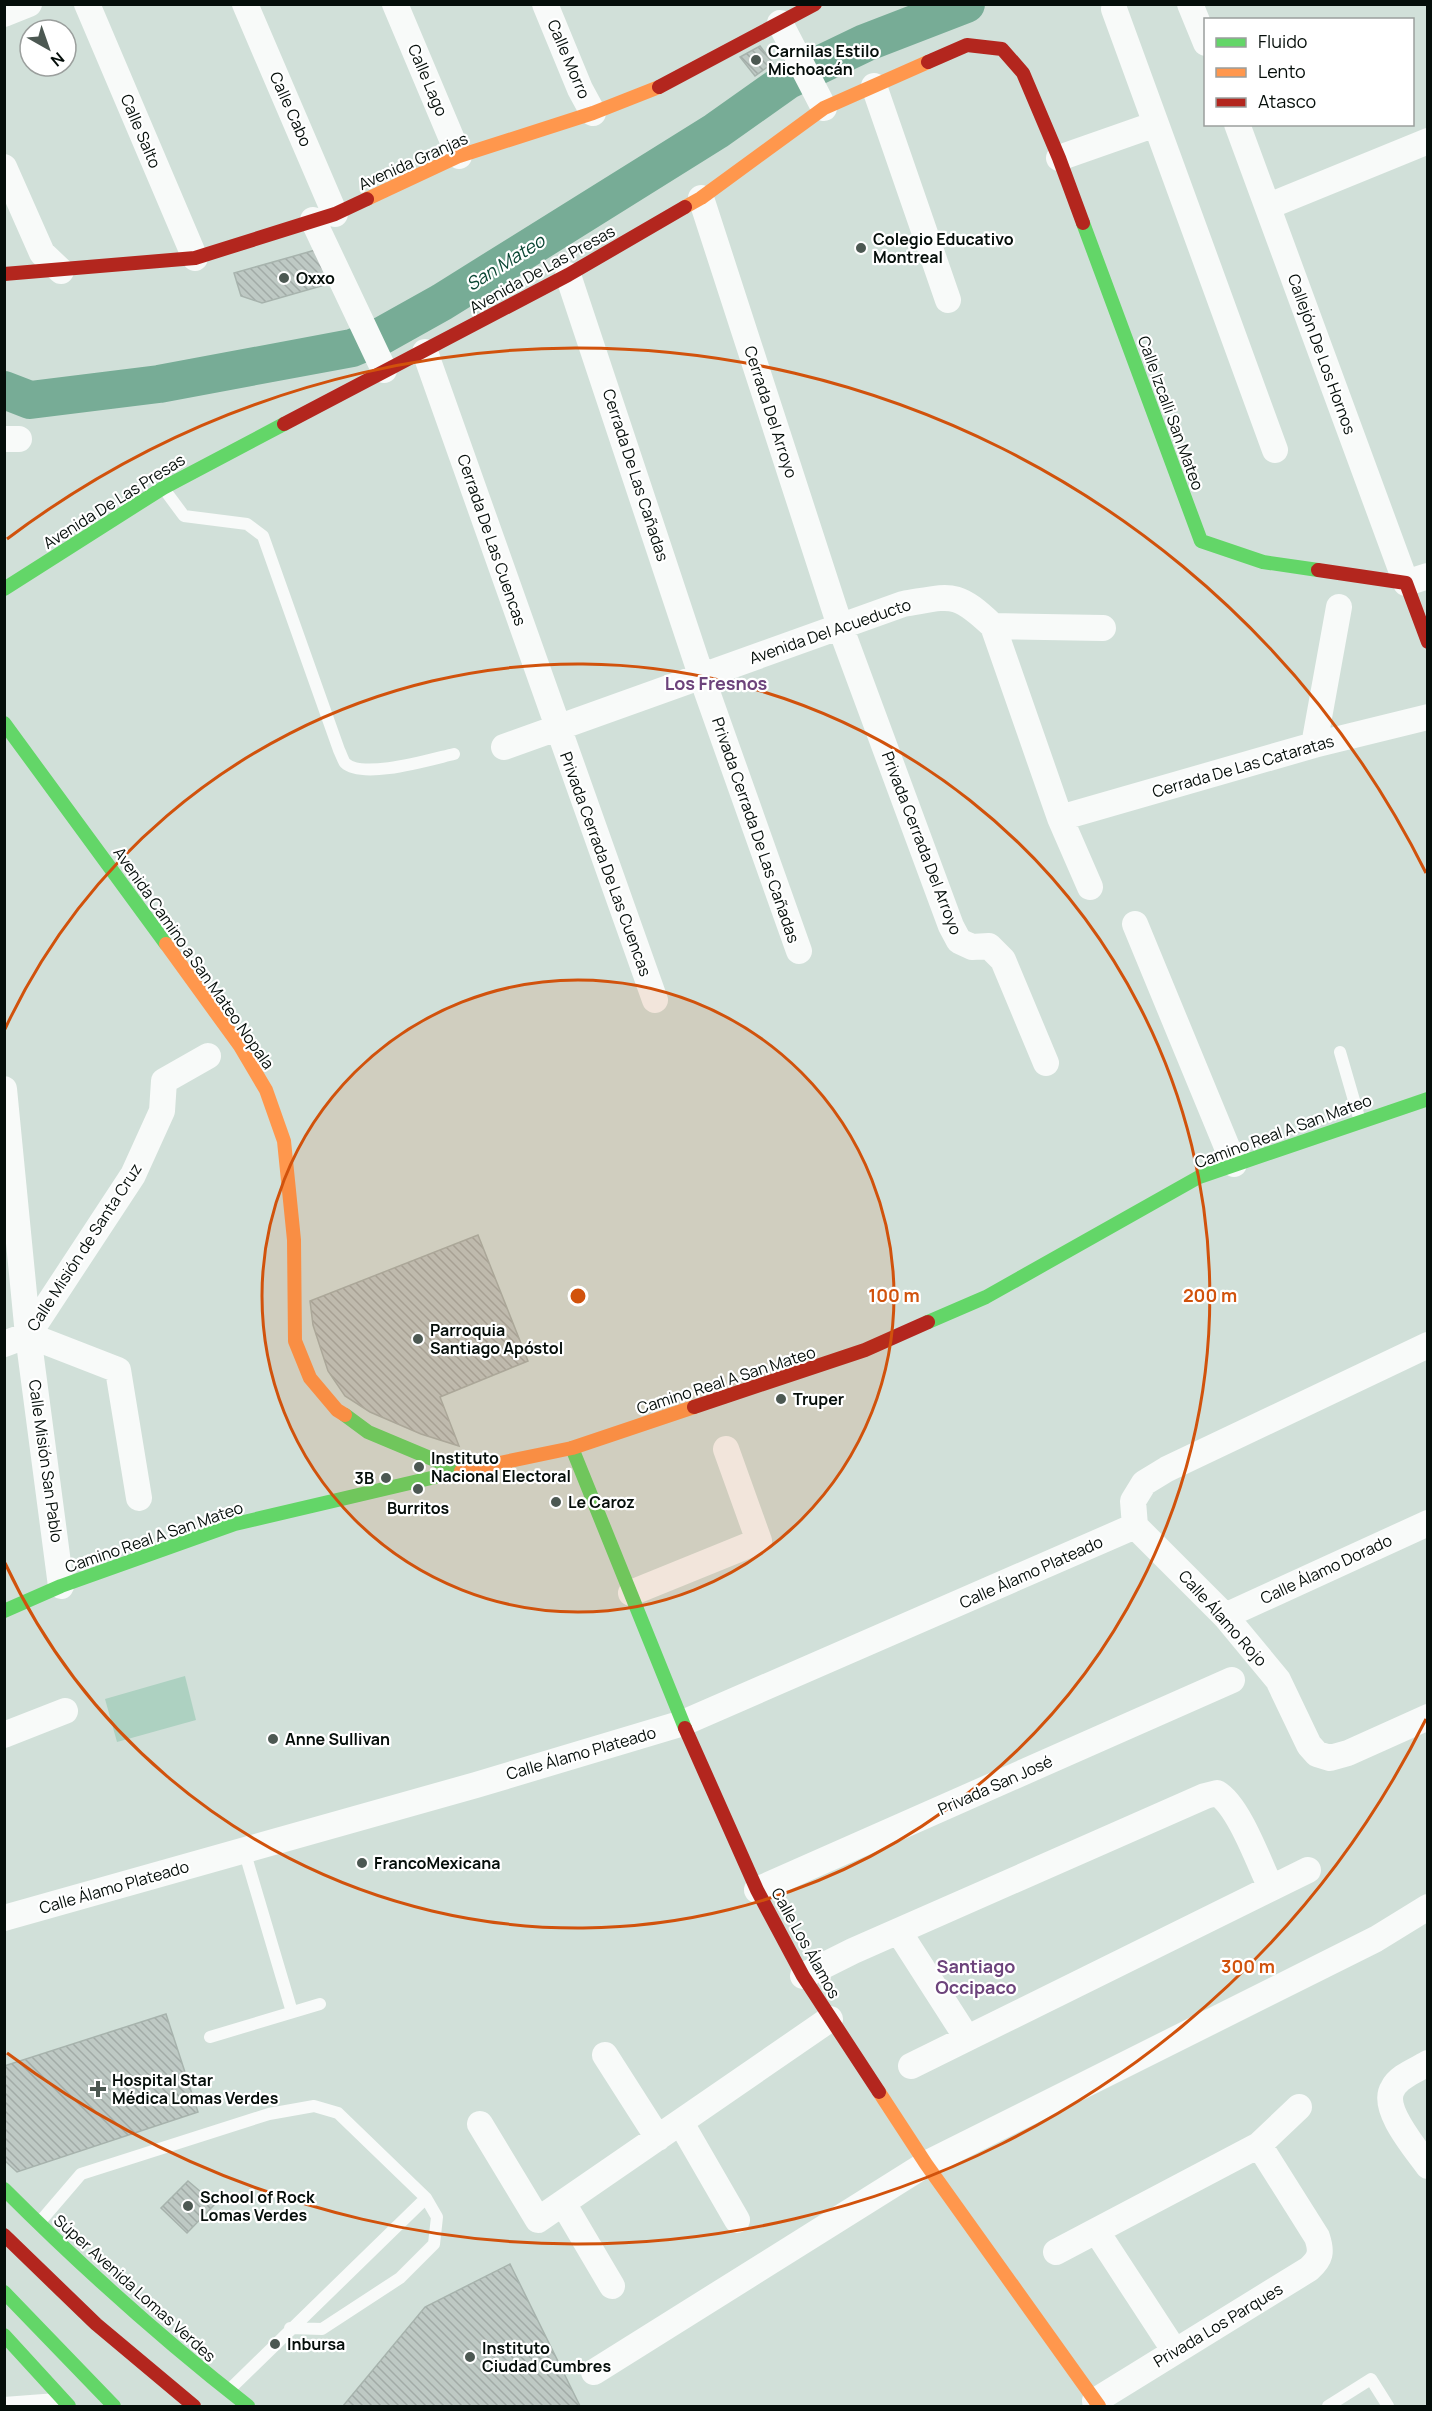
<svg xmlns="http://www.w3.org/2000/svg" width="1432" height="2411" viewBox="0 0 1432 2411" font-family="Manrope,sans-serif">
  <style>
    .pitch { fill: #add1c1 }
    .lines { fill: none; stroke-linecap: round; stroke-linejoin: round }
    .river { stroke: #77ac96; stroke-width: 38 }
    .building { fill: url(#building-back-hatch); stroke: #a7b3ad; stroke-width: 1.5 }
    .lane { stroke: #f8faf9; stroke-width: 12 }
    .street { stroke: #f8faf9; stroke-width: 26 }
    .fast { stroke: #63d668; stroke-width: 14 }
    .slow { stroke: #ff974d; stroke-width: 14 }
    .jam { stroke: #b3261e; stroke-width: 14 }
    .ring { fill: none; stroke: #d1520c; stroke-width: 3 }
    .poi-dot { fill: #4c5852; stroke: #fff; stroke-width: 2 }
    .labels { text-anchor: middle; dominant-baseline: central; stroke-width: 4.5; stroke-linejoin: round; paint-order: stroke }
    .poi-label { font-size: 16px; font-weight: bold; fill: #050e0a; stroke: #fff; text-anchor: start }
    .street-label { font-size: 16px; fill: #050e0a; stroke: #fff }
    .water-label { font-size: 18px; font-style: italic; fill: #0a4633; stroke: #fff }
    .neighbourhood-label { font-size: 18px; font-weight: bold; fill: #6c437b; stroke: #fff }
    .centre { fill: #d1520c; stroke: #fff; stroke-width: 3 }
    .ring-label { font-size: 18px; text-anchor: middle; font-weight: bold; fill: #d1520c; stroke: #fff; stroke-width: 4.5; stroke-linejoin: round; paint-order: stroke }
  </style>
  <defs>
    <pattern id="building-back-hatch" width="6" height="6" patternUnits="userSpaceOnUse" patternTransform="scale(1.5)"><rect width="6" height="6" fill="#bec9c4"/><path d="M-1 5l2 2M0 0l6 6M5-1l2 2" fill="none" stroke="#a2aba7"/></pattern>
  </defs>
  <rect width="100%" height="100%" fill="#d1e0d9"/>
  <!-- pitch -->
  <path class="pitch" d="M 185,1676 L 196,1720 L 117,1742 L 105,1699 Z"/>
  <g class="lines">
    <!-- river -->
    <path class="river" d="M 4,390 L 30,400 L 159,384 L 352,348 L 383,335 L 442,302 L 716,131 L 788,80 L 865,43 L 966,4"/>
  </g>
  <!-- building -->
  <path class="building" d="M 760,46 L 773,63 L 755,76 L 740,57 Z
    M 319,249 L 335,282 L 262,303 L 241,296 L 234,273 Z
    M 478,1235 L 528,1361 L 440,1397 L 459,1446 L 421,1434 L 370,1412 L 345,1396 L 328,1371 L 313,1325 L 310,1301 Z
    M 166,2014 L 198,2112 L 17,2172 L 4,2160 L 4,2066 Z
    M 188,2181 L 215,2204 L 187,2233 L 161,2208 Z
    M 510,2264 L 580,2406 L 343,2406 L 425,2307 Z"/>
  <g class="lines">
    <!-- lane -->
    <path class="lane" d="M 164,489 L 184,516 L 247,524 L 263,536 L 339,750 C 341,754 343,760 345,763 C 363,780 432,759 454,754
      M 1340,1052 L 1360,1121
      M 244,1850 L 292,2012
      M 210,2037 L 320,2004
      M 39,2223 L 81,2174 L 269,2114 L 314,2106 L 338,2113 L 426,2198 L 437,2217 L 434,2244 L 400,2278 L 322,2329 L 290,2328
      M 229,2390 L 426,2198
      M 4,2403 L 57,2399
      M 1328,2406 L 1371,2379 L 1388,2406"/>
    <!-- street -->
    <path class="street" d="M 87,4 L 195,258
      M 245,4 L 335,214
      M 395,4 L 459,156
      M 545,4 L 580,89 L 593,113
      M 1190,4 L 1206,43
      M 1114,9 L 1275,450
      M 4,14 L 29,4
      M 780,23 L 824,108
      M 874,86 L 948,300
      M 1237,124 L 1406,583 L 1428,576
      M 1059,158 L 1156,124
      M 4,167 L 42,253 L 61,271
      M 701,198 L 840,626 L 951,926 L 959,941 L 972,947 L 989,946 L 1003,960 L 1046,1063
      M 1269,206 L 1428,141
      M 313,220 L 384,370
      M 568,275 L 701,675 L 799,951
      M 425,352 L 655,1000
      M 4,439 L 19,439
      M 993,626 L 1103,628
      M 1314,745 L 1339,607
      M 504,747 L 903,604 C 952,596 955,590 993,626 L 1060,818 L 1090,887
      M 1060,818 L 1314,745 L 1428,717
      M 1135,924 L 1234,1164
      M 4,1089 L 28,1335 L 61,1586
      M 28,1335 L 118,1370 L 139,1498
      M 4,1344 L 28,1335 L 133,1175 L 162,1111 L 164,1081 L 208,1056
      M 1428,1345 L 1167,1469 L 1144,1483 L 1133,1501 L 1135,1526 L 1225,1616 L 1278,1680 L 1309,1745 L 1317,1754 L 1330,1758 L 1348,1753 L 1428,1717
      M 631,1593 L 759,1541 L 726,1449
      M 1225,1616 L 1428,1523
      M 4,1735 L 65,1711
      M 757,1890 L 1232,1680
      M 4,1918 L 476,1785 L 683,1723 L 1135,1526
      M 899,1932 L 967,2038
      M 803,1976 L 853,1951 L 1205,1796 L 1217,1793 C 1239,1806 1259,1863 1271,1888
      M 605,2055 L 658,2138
      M 1428,2063 C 1417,2070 1399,2076 1393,2088 C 1380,2108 1416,2149 1428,2166
      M 911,2066 L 1308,1870
      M 681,2123 L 737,2220
      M 480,2124 L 538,2220 L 830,2019
      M 563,2203 L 612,2286
      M 1097,2232 L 1174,2350
      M 1056,2252 L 1259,2145 L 1299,2107
      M 594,2372 L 926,2164 L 1376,1939 L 1428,1907
      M 1095,2401 L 1309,2269 C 1321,2258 1322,2252 1317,2237 L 1259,2145"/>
    <!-- fast -->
    <path class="fast" d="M 1083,223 L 1201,541 L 1263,562 L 1318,570
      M 4,589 L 163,488 L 284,424
      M 4,723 L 166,944
      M 928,1322 L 986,1297 L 1199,1177 L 1428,1099
      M 345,1415 L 368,1432 L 461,1471
      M 572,1448 L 685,1728
      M 4,1611 L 61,1586 L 235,1524 L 461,1471
      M 4,2189 C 81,2266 162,2339 248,2406
      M 4,2292 L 114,2406
      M 4,2335 L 69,2406"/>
    <!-- slow -->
    <path class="slow" d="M 367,199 L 459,156 L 593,113 L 659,87
      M 685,207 L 701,198 L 824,108 L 928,62
      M 166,944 L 240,1046 L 266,1090 L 284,1141 L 294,1240 L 295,1341 L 310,1378 L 337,1410 L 345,1415
      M 461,1471 L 572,1448 L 694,1407
      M 879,2092 L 926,2164 L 1099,2406"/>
    <!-- jam -->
    <path class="jam" d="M 928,62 L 967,45 L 1002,49 L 1023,73 L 1059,158 L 1083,223
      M 659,87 L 815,4
      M 4,274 L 195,258 L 335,214 L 367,199
      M 284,424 L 568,275 L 685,207
      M 1318,570 L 1406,583 L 1428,642
      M 694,1407 L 865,1350 L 928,1322
      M 685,1728 L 757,1890 L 803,1976 L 879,2092
      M 4,2235 L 96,2324 L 194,2406"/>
  </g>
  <!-- distance rings -->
  <circle cx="578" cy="1296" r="316" fill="#d1520c" fill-opacity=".12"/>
  <g class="ring">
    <circle cx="578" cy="1296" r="316"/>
    <path d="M5 1029A632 632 0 1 1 5 1563"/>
    <path d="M1426 1719A948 948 0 0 1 7 2053M7 539A948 948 0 0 1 1426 873"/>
  </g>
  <!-- markers -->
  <g class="poi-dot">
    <circle cx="756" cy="60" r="6"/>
    <circle cx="861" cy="248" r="6"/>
    <circle cx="284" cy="278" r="6"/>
    <circle cx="418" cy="1339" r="6"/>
    <circle cx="781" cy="1399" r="6"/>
    <circle cx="419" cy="1467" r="6"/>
    <circle cx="386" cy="1478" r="6"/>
    <circle cx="418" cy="1489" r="6"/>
    <circle cx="556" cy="1502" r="6"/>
    <circle cx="273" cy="1739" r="6"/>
    <circle cx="362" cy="1863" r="6"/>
    <path d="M95 2080h6v6h6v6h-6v6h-6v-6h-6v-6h6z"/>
    <circle cx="188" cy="2206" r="6"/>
    <circle cx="275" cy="2344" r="6"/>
    <circle cx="470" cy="2357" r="6"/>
  </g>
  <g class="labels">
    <!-- poi labels -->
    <g class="poi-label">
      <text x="768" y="51">Carnilas Estilo<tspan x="768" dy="18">Michoacán</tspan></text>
      <text x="873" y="239">Colegio Educativo<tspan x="873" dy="18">Montreal</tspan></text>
      <text x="296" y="278">Oxxo</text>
      <text x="430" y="1330">Parroquia<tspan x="430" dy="18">Santiago Apóstol</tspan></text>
      <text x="793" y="1399">Truper</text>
      <text x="431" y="1458">Instituto<tspan x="431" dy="18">Nacional Electoral</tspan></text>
      <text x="374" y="1478" text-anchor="end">3B</text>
      <text x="568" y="1502">Le Caroz</text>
      <text x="418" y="1508" text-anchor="middle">Burritos</text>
      <text x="285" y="1739">Anne Sullivan</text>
      <text x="374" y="1863">FrancoMexicana</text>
      <text x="112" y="2080">Hospital Star<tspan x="112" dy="18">Médica Lomas Verdes</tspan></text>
      <text x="200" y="2197">School of Rock<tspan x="200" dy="18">Lomas Verdes</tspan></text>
      <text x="287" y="2344">Inbursa</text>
      <text x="482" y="2348">Instituto<tspan x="482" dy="18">Ciudad Cumbres</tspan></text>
    </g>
    <!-- street labels -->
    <g class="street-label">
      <text transform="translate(569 59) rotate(67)">Calle Morro</text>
      <text transform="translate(428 80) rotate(67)">Calle Lago</text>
      <text transform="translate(291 109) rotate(66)">Calle Cabo</text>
      <text transform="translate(141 131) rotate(67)">Calle Salto</text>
      <text transform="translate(413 161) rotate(-24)">Avenida Granjas</text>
      <text transform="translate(542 269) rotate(-29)">Avenida De Las Presas</text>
      <text transform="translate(1322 354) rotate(70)">Callejón De Los Hornos</text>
      <text transform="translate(771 412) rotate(72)">Cerrada Del Arroyo</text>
      <text transform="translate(1171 413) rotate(70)">Calle Izcalli San Mateo</text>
      <text transform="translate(636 475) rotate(72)">Cerrada De Las Cañadas</text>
      <text transform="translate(114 501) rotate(-32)">Avenida De Las Presas</text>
      <text transform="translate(492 540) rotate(71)">Cerrada De Las Cuencas</text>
      <text transform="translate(830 631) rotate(-19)">Avenida Del Acueducto</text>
      <text transform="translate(1243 766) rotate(-16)">Cerrada De Las Cataratas</text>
      <text transform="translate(756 830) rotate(71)">Privada Cerrada De Las Cañadas</text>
      <text transform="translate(922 843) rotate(69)">Privada Cerrada Del Arroyo</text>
      <text transform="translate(606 864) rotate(70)">Privada Cerrada De Las Cuencas</text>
      <text transform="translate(194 958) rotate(55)">Avenida Camino a San Mateo Nopala</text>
      <text transform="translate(1283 1131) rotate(-20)">Camino Real A San Mateo</text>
      <text transform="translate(84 1247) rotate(-57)">Calle Misión de Santa Cruz</text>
      <text transform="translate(726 1380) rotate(-18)">Camino Real A San Mateo</text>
      <text transform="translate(46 1461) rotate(82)">Calle Misión San Pablo</text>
      <text transform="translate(154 1537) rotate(-19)">Camino Real A San Mateo</text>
      <text transform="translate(1326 1569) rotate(-25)">Calle Álamo Dorado</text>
      <text transform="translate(1031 1572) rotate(-24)">Calle Álamo Plateado</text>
      <text transform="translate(1223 1618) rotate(48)">Calle Álamo Rojo</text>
      <text transform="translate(581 1753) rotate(-16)">Calle Álamo Plateado</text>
      <text transform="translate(995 1785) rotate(-24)">Privada San José</text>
      <text transform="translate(114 1887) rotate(-16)">Calle Álamo Plateado</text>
      <text transform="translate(806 1943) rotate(61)">Calle Los Álamos</text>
      <text transform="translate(135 2288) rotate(42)">Súper Avenida Lomas Verdes</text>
      <text transform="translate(1218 2325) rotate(-31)">Privada Los Parques</text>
    </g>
    <!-- water labels -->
    <g class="water-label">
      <text transform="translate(505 262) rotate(-32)">San Mateo</text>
    </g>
    <!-- neighbourhood labels -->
    <g class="neighbourhood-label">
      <text x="716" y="683">Los Fresnos</text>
      <text x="976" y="1966">Santiago<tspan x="976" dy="21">Occipaco</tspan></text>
    </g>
  </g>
  <circle cx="578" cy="1296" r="9" class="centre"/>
  <g class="ring-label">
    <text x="894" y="1302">100 m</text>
    <text x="1210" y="1302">200 m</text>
    <text x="1248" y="1973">300 m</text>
  </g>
  <!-- border -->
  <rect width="1432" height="2411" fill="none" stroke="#050e0a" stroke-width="12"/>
  <!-- legend -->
  <rect x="1204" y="18" width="210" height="108" fill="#ffffff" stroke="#9b9f9d" stroke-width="1.5"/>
  <rect x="1216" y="38" width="30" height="9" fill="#63d668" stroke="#9b9f9d" stroke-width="1.5"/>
  <text x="1258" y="48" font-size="18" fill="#050e0a">Fluido</text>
  <rect x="1216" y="68" width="30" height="9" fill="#ff974d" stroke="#9b9f9d" stroke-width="1.5"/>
  <text x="1258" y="78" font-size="18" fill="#050e0a">Lento</text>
  <rect x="1216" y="98" width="30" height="9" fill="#b3261e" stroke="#9b9f9d" stroke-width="1.5"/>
  <text x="1258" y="108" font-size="18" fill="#050e0a">Atasco</text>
  <!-- north arrow -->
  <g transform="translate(48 48) rotate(140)"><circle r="28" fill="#ffffff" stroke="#9b9f9d" stroke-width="1.5"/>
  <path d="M0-4.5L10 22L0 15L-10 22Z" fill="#4c5852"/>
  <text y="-9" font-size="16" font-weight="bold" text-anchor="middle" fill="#050e0a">N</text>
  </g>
</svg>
